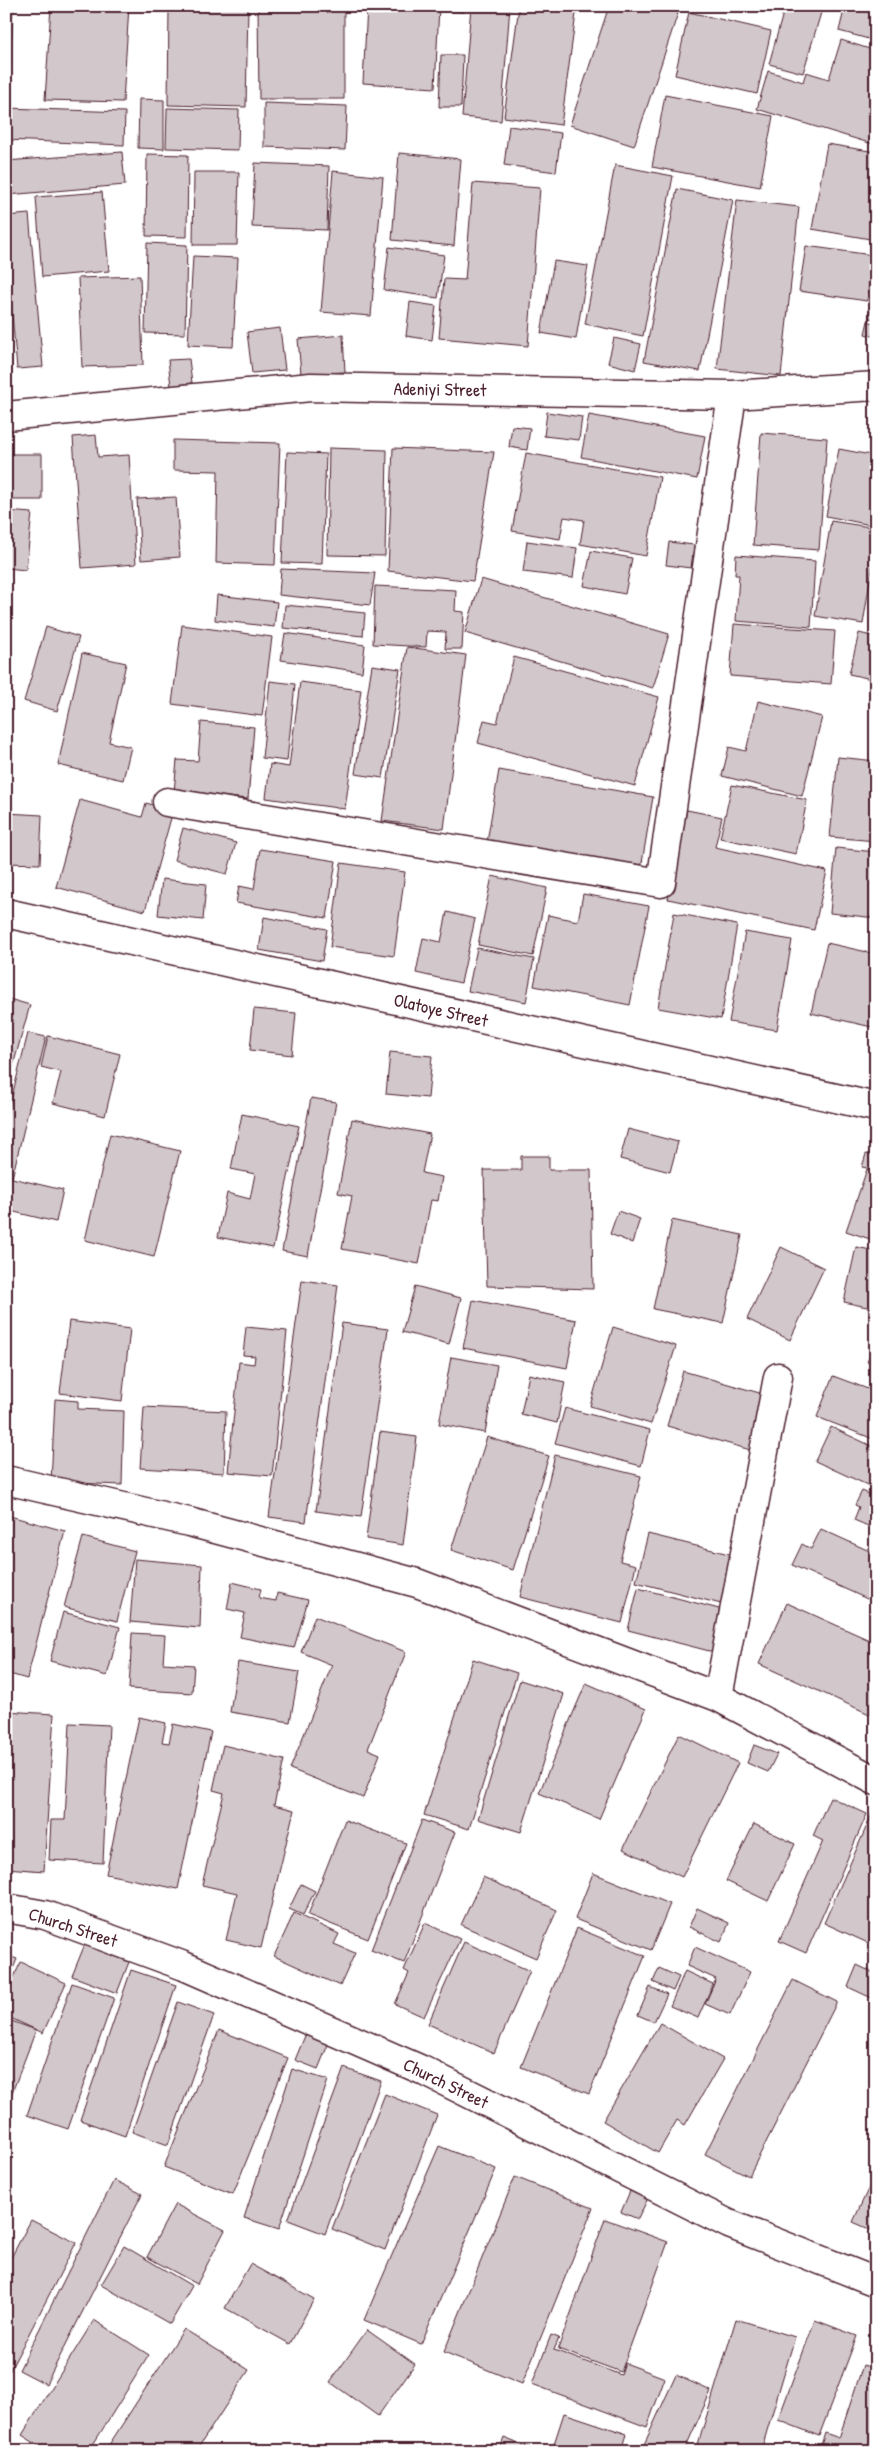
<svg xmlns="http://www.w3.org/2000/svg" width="882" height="2457" viewBox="0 0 882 2457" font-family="'Patrick Hand',sans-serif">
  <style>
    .building { fill: #d2c7cb; stroke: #4a1f2b }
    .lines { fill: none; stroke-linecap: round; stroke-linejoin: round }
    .minor-casing { stroke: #4a1f2b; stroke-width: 31 }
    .minor { stroke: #fff; stroke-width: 28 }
    .labels { text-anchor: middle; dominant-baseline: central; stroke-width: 4; stroke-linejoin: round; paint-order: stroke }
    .street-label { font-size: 18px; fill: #4a1f2b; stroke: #fff }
  </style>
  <rect width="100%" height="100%" fill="#fff"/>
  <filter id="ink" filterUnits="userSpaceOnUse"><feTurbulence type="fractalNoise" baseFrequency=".02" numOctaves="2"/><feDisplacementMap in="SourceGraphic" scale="10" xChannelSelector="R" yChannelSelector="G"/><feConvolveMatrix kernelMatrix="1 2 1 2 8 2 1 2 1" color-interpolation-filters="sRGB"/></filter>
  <g filter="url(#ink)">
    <!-- building -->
    <path class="building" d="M 6,6 L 13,6 L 9,102 L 6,102 Z
      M 51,6 L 129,6 L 123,102 L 45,100 Z
      M 169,6 L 248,6 L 246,107 L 168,105 Z
      M 258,6 L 344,6 L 344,99 L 259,99 Z
      M 367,6 L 439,6 L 435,88 L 363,83 Z
      M 444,6 L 464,6 L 464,12 L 443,11 Z
      M 471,6 L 510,6 L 501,121 L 462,117 Z
      M 519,6 L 577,6 L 561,125 L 504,117 Z
      M 609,6 L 659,6 L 678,13 L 634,146 L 570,125 Z
      M 785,6 L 823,6 L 803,73 L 769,64 Z
      M 845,6 L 876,6 L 876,41 L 839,31 Z
      M 689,12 L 771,31 L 757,94 L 675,75 Z
      M 841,40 L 876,51 L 876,145 L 757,109 L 768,71 L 803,82 L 806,72 L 829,79 Z
      M 441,55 L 463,55 L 461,107 L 439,107 Z
      M 665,95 L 773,116 L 760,187 L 652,167 Z
      M 139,99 L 164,100 L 164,149 L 138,148 Z
      M 264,103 L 347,106 L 345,150 L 264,147 Z
      M 6,108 L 125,112 L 124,145 L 6,140 Z
      M 167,108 L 239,110 L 238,150 L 166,148 Z
      M 509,126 L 561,133 L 556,172 L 504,165 Z
      M 827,144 L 876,152 L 876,240 L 812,229 Z
      M 122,152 L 125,185 L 7,195 L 6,161 Z
      M 399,153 L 461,159 L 454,246 L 392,240 Z
      M 147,154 L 188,155 L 187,237 L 146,236 Z
      M 255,163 L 329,166 L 327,230 L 252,227 Z
      M 615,165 L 673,176 L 643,336 L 585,324 Z
      M 333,171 L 383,177 L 371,316 L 321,312 Z
      M 194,172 L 239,172 L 237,245 L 193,245 Z
      M 473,183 L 540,188 L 528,346 L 439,338 L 444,279 L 465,280 Z
      M 677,189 L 733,200 L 700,371 L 644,361 Z
      M 102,192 L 109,271 L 42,277 L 36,197 Z
      M 737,200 L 799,207 L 781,376 L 717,369 Z
      M 29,214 L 43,367 L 17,369 L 6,249 L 6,216 Z
      M 147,243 L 187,245 L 185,334 L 145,333 Z
      M 806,246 L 872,255 L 867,301 L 799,291 Z
      M 389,247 L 444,255 L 438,298 L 384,290 Z
      M 193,256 L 238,258 L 233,347 L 188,345 Z
      M 554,261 L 588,266 L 576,339 L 541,333 Z
      M 876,271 L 876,319 L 869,318 Z
      M 140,276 L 143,365 L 82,367 L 78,278 Z
      M 410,302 L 436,306 L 432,340 L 406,336 Z
      M 868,321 L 876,324 L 876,337 L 865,334 Z
      M 280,328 L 285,370 L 252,373 L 247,332 Z
      M 343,335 L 345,372 L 301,374 L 298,339 Z
      M 614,338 L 641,344 L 635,370 L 608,363 Z
      M 6,352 L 9,382 L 6,382 Z
      M 189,359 L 192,383 L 171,386 L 168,360 Z
      M 547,412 L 582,417 L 579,440 L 544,436 Z
      M 589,415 L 705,436 L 697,479 L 581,457 Z
      M 512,426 L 530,428 L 527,450 L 509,447 Z
      M 761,433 L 827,438 L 819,550 L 753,545 Z
      M 96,435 L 98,457 L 129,455 L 136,564 L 82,568 L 73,437 Z
      M 173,440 L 280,443 L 275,565 L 216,563 L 218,471 L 173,470 Z
      M 329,448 L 387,450 L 385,556 L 327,555 Z
      M 393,448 L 494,452 L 473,581 L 388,571 Z
      M 839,449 L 876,456 L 876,526 L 826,516 Z
      M 287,452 L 326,454 L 322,564 L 282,563 Z
      M 526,453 L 660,477 L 646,556 L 580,544 L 584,520 L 564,517 L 560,539 L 512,531 Z
      M 6,454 L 42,454 L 42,500 L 6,500 Z
      M 176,497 L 180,557 L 141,560 L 137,499 Z
      M 6,511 L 32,513 L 26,570 L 6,568 Z
      M 831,521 L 876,528 L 876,544 L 863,624 L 815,616 Z
      M 527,541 L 577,548 L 573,578 L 523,572 Z
      M 669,542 L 694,545 L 691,568 L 666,565 Z
      M 591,551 L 632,558 L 625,594 L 584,586 Z
      M 736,555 L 815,561 L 811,627 L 736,621 L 739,575 L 735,575 Z
      M 281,569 L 375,573 L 370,605 L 279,595 Z
      M 481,579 L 669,634 L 653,688 L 465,633 Z
      M 375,586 L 456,590 L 455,611 L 464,612 L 462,649 L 445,649 L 446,632 L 427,631 L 426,647 L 373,644 Z
      M 217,595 L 277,602 L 274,627 L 215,620 Z
      M 6,599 L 8,599 L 9,661 L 6,661 Z
      M 285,605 L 365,613 L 363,636 L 283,628 Z
      M 734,624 L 835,631 L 831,684 L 730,676 Z
      M 182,625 L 272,637 L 262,716 L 172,704 Z
      M 46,627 L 79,637 L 57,711 L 24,701 Z
      M 285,633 L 365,645 L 362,672 L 281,660 Z
      M 859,633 L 876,637 L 876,680 L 849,674 Z
      M 407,647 L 466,655 L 444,829 L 382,821 Z
      M 82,653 L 126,663 L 109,742 L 131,747 L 123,780 L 58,765 Z
      M 514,657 L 659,697 L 635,786 L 478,743 L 484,720 L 497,723 Z
      M 372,665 L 400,669 L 383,778 L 355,774 Z
      M 270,681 L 295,684 L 287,761 L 262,758 Z
      M 300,682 L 361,690 L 345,809 L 266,798 L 270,764 L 289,767 Z
      M 758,701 L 822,717 L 802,796 L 722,776 L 729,747 L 746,751 Z
      M 201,722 L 254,727 L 248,799 L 174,792 L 177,760 L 198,761 Z
      M 838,757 L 876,761 L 876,841 L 830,837 Z
      M 499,770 L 653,797 L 641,869 L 487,842 Z
      M 732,785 L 807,800 L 796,854 L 720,838 Z
      M 80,800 L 142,817 L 146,803 L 173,811 L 145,911 L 56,887 Z
      M 687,810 L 722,817 L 715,847 L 827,871 L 814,930 L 668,899 Z
      M 6,813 L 42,815 L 40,864 L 6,863 Z
      M 183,828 L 236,843 L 227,874 L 174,860 Z
      M 836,848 L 876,852 L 876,918 L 830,913 Z
      M 260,849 L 336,861 L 327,918 L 236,903 L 239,886 L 254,889 Z
      M 341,863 L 405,872 L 394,956 L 330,947 Z
      M 492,876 L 547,888 L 533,956 L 478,945 Z
      M 162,879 L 206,884 L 203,920 L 158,915 Z
      M 583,894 L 649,906 L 630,1005 L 534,986 L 548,915 L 578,921 Z
      M 447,912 L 475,919 L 461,983 L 416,973 L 423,938 L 441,942 Z
      M 674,913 L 737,925 L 721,1019 L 658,1008 Z
      M 264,917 L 327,929 L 322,961 L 259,950 Z
      M 6,925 L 13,927 L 6,952 Z
      M 745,932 L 792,940 L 777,1030 L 729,1022 Z
      M 827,943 L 876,954 L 876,1028 L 811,1013 Z
      M 477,948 L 534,959 L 526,1002 L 468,991 Z
      M 9,999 L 30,1005 L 6,1091 L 6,1007 Z
      M 254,1009 L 296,1013 L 292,1055 L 250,1050 Z
      M 28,1033 L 46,1037 L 12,1178 L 63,1190 L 56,1222 L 6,1210 L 6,1120 Z
      M 48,1036 L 120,1054 L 105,1116 L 53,1103 L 61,1072 L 41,1067 Z
      M 390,1052 L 432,1056 L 428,1098 L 386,1094 Z
      M 311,1098 L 336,1102 L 308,1256 L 282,1251 Z
      M 242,1114 L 299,1126 L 273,1248 L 218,1237 L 227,1193 L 250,1199 L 255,1174 L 231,1169 Z
      M 352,1119 L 430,1134 L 422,1173 L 442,1177 L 438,1201 L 431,1200 L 419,1264 L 342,1249 L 352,1196 L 338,1193 Z
      M 628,1129 L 678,1142 L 670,1172 L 620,1159 Z
      M 110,1134 L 180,1151 L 154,1257 L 85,1240 Z
      M 866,1154 L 876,1157 L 876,1170 L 862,1167 Z
      M 521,1156 L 549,1156 L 549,1170 L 591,1170 L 593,1289 L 487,1286 L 484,1170 L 521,1170 Z
      M 867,1169 L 876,1172 L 876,1241 L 846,1231 Z
      M 618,1211 L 640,1219 L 632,1243 L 610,1234 Z
      M 672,1220 L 742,1235 L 723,1323 L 653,1309 Z
      M 781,1247 L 824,1268 L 790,1340 L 747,1319 Z
      M 856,1247 L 876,1251 L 876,1309 L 844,1302 Z
      M 302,1280 L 338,1285 L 306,1522 L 269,1517 Z
      M 415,1286 L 461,1298 L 449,1344 L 402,1332 Z
      M 473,1300 L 576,1320 L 567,1368 L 463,1348 Z
      M 69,1321 L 130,1329 L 122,1401 L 60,1393 Z
      M 342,1323 L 388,1329 L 361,1517 L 316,1511 Z
      M 246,1327 L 287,1331 L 272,1476 L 228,1472 L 239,1362 L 254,1364 L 255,1356 L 243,1355 Z
      M 613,1327 L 676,1346 L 651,1424 L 590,1406 Z
      M 876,1343 L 876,1366 L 867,1361 Z
      M 451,1357 L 497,1365 L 485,1433 L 439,1424 Z
      M 683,1371 L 770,1396 L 754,1451 L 667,1426 Z
      M 529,1374 L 565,1382 L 557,1423 L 521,1414 Z
      M 833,1376 L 876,1392 L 876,1440 L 817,1417 Z
      M 55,1399 L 78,1401 L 78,1409 L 124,1411 L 122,1485 L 51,1482 Z
      M 144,1407 L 226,1411 L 224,1473 L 140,1468 Z
      M 565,1408 L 650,1430 L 641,1466 L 555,1443 Z
      M 831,1427 L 876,1448 L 876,1489 L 815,1461 Z
      M 380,1432 L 417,1437 L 403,1545 L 366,1539 Z
      M 487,1437 L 549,1456 L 513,1570 L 451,1550 Z
      M 555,1455 L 641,1476 L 620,1561 L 636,1565 L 622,1623 L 520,1597 Z
      M 862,1491 L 876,1497 L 875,1529 L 854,1520 L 859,1507 L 855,1505 Z
      M 6,1515 L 65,1531 L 27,1679 L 6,1673 Z
      M 821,1529 L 876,1554 L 876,1603 L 792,1565 L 802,1544 L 811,1549 Z
      M 648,1534 L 733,1555 L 721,1604 L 636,1582 Z
      M 83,1537 L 135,1551 L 117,1621 L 64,1607 Z
      M 135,1559 L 202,1565 L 200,1628 L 130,1622 Z
      M 232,1582 L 261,1589 L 259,1598 L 276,1601 L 277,1593 L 308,1600 L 294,1648 L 240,1637 L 245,1613 L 227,1609 Z
      M 638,1588 L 727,1611 L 717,1653 L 628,1630 Z
      M 787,1603 L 876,1643 L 876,1717 L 759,1664 Z
      M 63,1612 L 120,1627 L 107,1676 L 50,1661 Z
      M 315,1616 L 406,1652 L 368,1749 L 380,1754 L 363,1798 L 290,1769 L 332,1665 L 301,1652 Z
      M 132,1633 L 165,1635 L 163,1663 L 194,1665 L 192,1693 L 129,1689 Z
      M 473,1659 L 517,1673 L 469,1829 L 424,1815 Z
      M 238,1662 L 299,1672 L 290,1722 L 230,1712 Z
      M 520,1680 L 564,1694 L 521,1832 L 478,1819 Z
      M 586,1683 L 646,1709 L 599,1819 L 539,1793 Z
      M 6,1711 L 54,1714 L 44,1871 L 6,1868 Z
      M 139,1717 L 166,1723 L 162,1742 L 169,1743 L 173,1724 L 211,1732 L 178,1889 L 106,1874 Z
      M 70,1723 L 109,1725 L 103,1863 L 49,1860 L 51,1820 L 65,1820 Z
      M 679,1734 L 738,1763 L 682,1877 L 623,1849 Z
      M 223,1745 L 284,1760 L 274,1805 L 294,1810 L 261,1948 L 226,1940 L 237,1893 L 202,1885 L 224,1793 L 213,1790 Z
      M 754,1745 L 777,1754 L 768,1772 L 747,1763 Z
      M 830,1797 L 867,1814 L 806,1953 L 779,1941 L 823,1841 L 813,1836 Z
      M 872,1814 L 876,1816 L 876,1925 L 868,1943 L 824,1923 Z
      M 345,1820 L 406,1843 L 368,1939 L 308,1915 Z
      M 422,1820 L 455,1832 L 404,1963 L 371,1950 Z
      M 754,1824 L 795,1844 L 768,1901 L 726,1881 Z
      M 593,1873 L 670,1904 L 651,1950 L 575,1919 Z
      M 483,1877 L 557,1910 L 536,1958 L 461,1925 Z
      M 301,1884 L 315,1891 L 303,1915 L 289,1909 Z
      M 697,1908 L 729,1923 L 721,1942 L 689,1927 Z
      M 294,1913 L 339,1934 L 334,1944 L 355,1953 L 340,1986 L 274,1956 Z
      M 425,1923 L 460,1939 L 424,2017 L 395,2004 L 409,1973 L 404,1970 Z
      M 577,1928 L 645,1956 L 589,2094 L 521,2067 Z
      M 464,1942 L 530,1971 L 494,2053 L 428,2024 Z
      M 85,1944 L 129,1962 L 117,1993 L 72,1976 Z
      M 695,1947 L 750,1972 L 730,2015 L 705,2004 L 716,1979 L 687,1966 Z
      M 6,1955 L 17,1959 L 6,1986 Z
      M 21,1962 L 66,1983 L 43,2033 L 6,2016 L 6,1993 Z
      M 857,1965 L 876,1974 L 876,2000 L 848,1987 Z
      M 659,1968 L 679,1977 L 673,1991 L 653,1982 Z
      M 131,1970 L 176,1985 L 125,2136 L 80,2120 Z
      M 685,1971 L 713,1984 L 698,2018 L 670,2006 Z
      M 793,1980 L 837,2002 L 749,2176 L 705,2154 Z
      M 72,1983 L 114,1998 L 68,2129 L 27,2115 Z
      M 650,1987 L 667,1994 L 654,2022 L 638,2015 Z
      M 178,2002 L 214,2015 L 168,2145 L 132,2132 Z
      M 6,2019 L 36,2030 L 8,2103 L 6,2102 Z
      M 660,2023 L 723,2059 L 685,2125 L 677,2120 L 658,2153 L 603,2121 Z
      M 309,2026 L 332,2035 L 318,2069 L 295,2060 Z
      M 219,2030 L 288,2058 L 233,2194 L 164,2167 Z
      M 344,2068 L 381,2081 L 325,2234 L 288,2220 Z
      M 292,2069 L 328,2080 L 279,2229 L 244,2218 Z
      M 385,2094 L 437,2115 L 385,2250 L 332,2229 Z
      M 6,2120 L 12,2123 L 6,2136 Z
      M 439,2146 L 496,2169 L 421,2344 L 364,2320 Z
      M 876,2172 L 876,2232 L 853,2222 Z
      M 515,2177 L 593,2208 L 522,2384 L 444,2352 Z
      M 114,2180 L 142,2194 L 46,2384 L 19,2370 Z
      M 630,2191 L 648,2198 L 638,2219 L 621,2212 Z
      M 175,2204 L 225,2230 L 197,2284 L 147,2257 Z
      M 605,2219 L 668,2242 L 621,2372 L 558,2349 Z
      M 31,2220 L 76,2243 L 6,2378 L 6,2267 Z
      M 124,2246 L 192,2286 L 170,2324 L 101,2285 Z
      M 250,2264 L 314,2299 L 290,2344 L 225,2308 Z
      M 736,2319 L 795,2337 L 761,2451 L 696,2451 Z
      M 94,2320 L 149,2355 L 89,2451 L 47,2451 L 22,2435 Z
      M 815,2320 L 857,2336 L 819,2436 L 778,2420 Z
      M 184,2329 L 249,2370 L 196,2451 L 105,2451 Z
      M 367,2330 L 415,2364 L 378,2416 L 330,2382 Z
      M 551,2335 L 559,2338 L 554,2350 L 621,2375 L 625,2363 L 665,2378 L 647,2427 L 532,2384 Z
      M 863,2365 L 876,2369 L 876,2451 L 819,2451 L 825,2433 L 839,2438 Z
      M 676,2375 L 711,2391 L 684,2451 L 641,2451 Z
      M 564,2413 L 627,2434 L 622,2451 L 552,2450 Z
      M 504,2438 L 537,2451 L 499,2451 Z"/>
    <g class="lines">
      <!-- minor casing -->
      <g class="minor-casing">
        <path id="minor" d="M 6,416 L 311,387 L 732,395 L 876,386
          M 167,802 L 661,883 L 732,395
          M 6,913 L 876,1107
          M 6,1480 L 189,1522 L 417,1583 L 718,1697 L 876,1781
          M 718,1697 L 778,1377
          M 6,1908 L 45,1915 L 184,1966 L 422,2070 L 729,2224 L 876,2282"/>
      </g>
      <!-- minor -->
      <use href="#minor" class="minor"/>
    </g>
  </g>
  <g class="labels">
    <!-- street labels -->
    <g class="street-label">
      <text transform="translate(440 389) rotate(1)">Adeniyi Street</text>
      <text transform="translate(441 1010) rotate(13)">Olatoye Street</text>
      <text transform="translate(73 1927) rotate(18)">Church Street</text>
      <text transform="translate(446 2083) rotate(26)">Church Street</text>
    </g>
  </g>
  <!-- margin -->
  <rect width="882" height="2457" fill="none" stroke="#fff" stroke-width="25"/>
  <rect x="12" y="12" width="857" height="2432" fill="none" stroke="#4a1f2b" stroke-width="2" filter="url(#ink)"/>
</svg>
